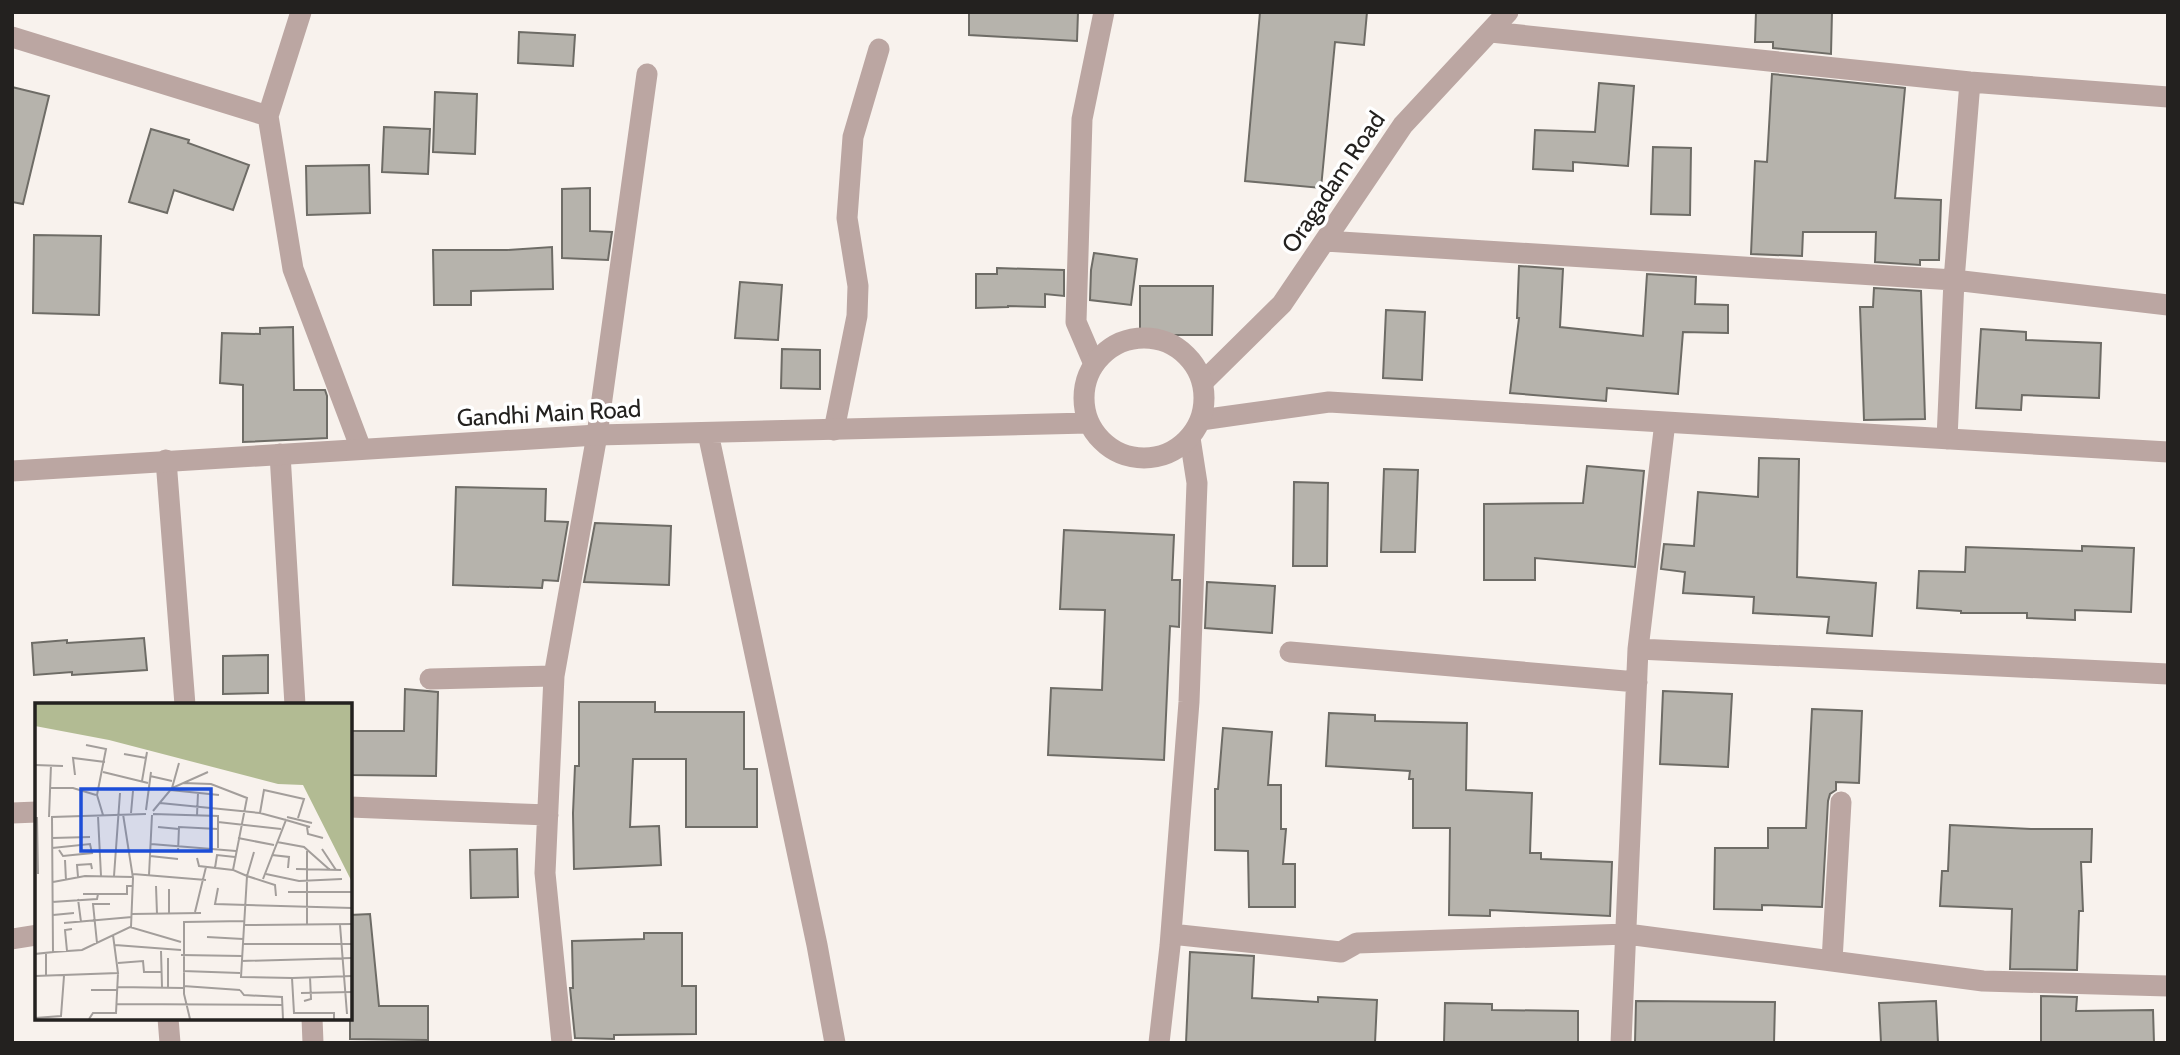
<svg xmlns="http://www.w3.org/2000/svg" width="2180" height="1055" viewBox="0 0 2180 1055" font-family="Cabin,sans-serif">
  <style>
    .building { fill: #b6b3ac; stroke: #6e6c66; stroke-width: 2 }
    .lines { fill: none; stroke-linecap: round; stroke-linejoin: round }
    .minor { stroke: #bba6a2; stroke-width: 21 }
    .tertiary { stroke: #bba6a2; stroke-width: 21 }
    .labels { text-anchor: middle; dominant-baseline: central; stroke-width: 7; stroke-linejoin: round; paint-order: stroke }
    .street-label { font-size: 24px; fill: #23211f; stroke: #fff }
    .inset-road { fill: none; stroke: #a39e9b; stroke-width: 2 }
    .view { fill: #1d4ed8; fill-opacity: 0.15; stroke: #1d4ed8; stroke-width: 3.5 }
    .inset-edge { fill: none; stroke: #23211f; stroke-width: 3.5 }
  </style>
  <rect width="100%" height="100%" fill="#f8f2ed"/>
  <!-- building -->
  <path class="building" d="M 969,12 L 1078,12 L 1077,41 L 969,35 Z
    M 1260,12 L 1367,12 L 1364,45 L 1335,42 L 1321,188 L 1245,181 Z
    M 1756,12 L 1832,12 L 1831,54 L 1773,48 L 1773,42 L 1755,42 Z
    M 519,32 L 575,35 L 573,66 L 518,63 Z
    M 1772,74 L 1905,88 L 1895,198 L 1941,200 L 1939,260 L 1920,260 L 1920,265 L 1875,262 L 1876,232 L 1803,232 L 1802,256 L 1751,254 L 1755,161 L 1767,162 Z
    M 1599,83 L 1634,86 L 1628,166 L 1573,162 L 1573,171 L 1533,169 L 1535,130 L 1595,132 Z
    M 12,87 L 49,96 L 23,204 L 12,202 Z
    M 435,92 L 477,94 L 475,154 L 433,152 Z
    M 384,127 L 430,129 L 428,174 L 382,172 Z
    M 151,129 L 189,140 L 188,143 L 249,165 L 233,210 L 174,190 L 167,213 L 129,202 Z
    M 1653,147 L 1691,148 L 1690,215 L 1651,214 Z
    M 369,165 L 370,213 L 307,215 L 306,166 Z
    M 590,188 L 590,231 L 612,232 L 608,260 L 562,258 L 562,189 Z
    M 34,235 L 101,236 L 99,315 L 33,313 Z
    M 552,247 L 553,289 L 471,291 L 471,305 L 434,305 L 433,250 L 507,250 Z
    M 1094,253 L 1137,259 L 1131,305 L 1090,300 L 1091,270 Z
    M 1519,266 L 1563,269 L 1560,327 L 1643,336 L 1647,274 L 1696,277 L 1695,304 L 1728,305 L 1728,333 L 1683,332 L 1678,394 L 1607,388 L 1606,401 L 1510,393 L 1519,318 L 1517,318 Z
    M 997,268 L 1064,270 L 1064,296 L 1045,294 L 1045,307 L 1008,306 L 1008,307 L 976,308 L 976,274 L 997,274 Z
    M 740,282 L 782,285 L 778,340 L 735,338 Z
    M 1140,286 L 1213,286 L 1212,335 L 1140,335 Z
    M 1874,288 L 1921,291 L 1925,419 L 1864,420 L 1860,307 L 1873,307 Z
    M 1386,310 L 1425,312 L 1422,380 L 1383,378 Z
    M 293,327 L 294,390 L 325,390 L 327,396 L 327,438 L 243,442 L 243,385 L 220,383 L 222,333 L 260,334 L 260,328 Z
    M 1981,329 L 2026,332 L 2026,340 L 2101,343 L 2099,398 L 2022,395 L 2021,410 L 1976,408 Z
    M 782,349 L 820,350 L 820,389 L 781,388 Z
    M 1759,458 L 1799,459 L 1797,577 L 1876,583 L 1872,636 L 1827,633 L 1829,617 L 1753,613 L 1754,597 L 1683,593 L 1685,572 L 1661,569 L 1664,544 L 1694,546 L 1698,492 L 1758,497 Z
    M 1587,466 L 1644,471 L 1635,567 L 1535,558 L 1535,580 L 1484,580 L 1484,504 L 1583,503 Z
    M 1384,469 L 1418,470 L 1415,552 L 1381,552 Z
    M 1294,482 L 1328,483 L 1327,566 L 1293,566 Z
    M 456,487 L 546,489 L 545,521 L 568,522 L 558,581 L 543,580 L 542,588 L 453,585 Z
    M 595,523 L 671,526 L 669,585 L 584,582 Z
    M 1064,530 L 1174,535 L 1172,580 L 1180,580 L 1179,627 L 1170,626 L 1164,760 L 1048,755 L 1051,688 L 1102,690 L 1105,610 L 1060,609 Z
    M 2082,546 L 2134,548 L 2131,612 L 2075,610 L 2075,620 L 2027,618 L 2027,613 L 1961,613 L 1961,611 L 1917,608 L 1919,571 L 1965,572 L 1966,547 L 2082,551 Z
    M 1207,582 L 1275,586 L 1272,633 L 1205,628 Z
    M 144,638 L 147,670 L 72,675 L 72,672 L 34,675 L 32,643 L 67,640 L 67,643 Z
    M 268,655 L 268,693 L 223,694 L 223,656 Z
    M 405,689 L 438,692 L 436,776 L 350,775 L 350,731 L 404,731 Z
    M 1663,691 L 1732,694 L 1728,767 L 1660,764 Z
    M 579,702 L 655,702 L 655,712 L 744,712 L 744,769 L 757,769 L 757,827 L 686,827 L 686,759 L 633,759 L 630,827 L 659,826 L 661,865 L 574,869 L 573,813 L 575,766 L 579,766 Z
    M 1812,709 L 1862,711 L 1859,783 L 1836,782 L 1836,790 L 1830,794 L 1828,801 L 1822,907 L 1762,905 L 1762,910 L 1714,909 L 1715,848 L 1768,848 L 1768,828 L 1806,828 Z
    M 1329,713 L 1375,715 L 1375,721 L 1467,723 L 1466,790 L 1532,793 L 1530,853 L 1541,853 L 1541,859 L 1612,862 L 1610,916 L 1490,910 L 1490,916 L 1449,915 L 1450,828 L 1413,828 L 1413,779 L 1409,779 L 1410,771 L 1326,766 Z
    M 1223,728 L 1272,732 L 1268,785 L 1281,785 L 1281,829 L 1286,829 L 1283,864 L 1295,864 L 1295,907 L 1249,907 L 1248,851 L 1215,850 L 1215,789 L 1218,789 Z
    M 1950,825 L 2031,829 L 2092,829 L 2091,862 L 2081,862 L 2083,911 L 2079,911 L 2077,970 L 2010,969 L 2012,909 L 1940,906 L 1942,871 L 1948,871 Z
    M 517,849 L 518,897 L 471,898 L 470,850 Z
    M 370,914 L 379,1006 L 428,1006 L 428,1040 L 350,1039 L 350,915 Z
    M 644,933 L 682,933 L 682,986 L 696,986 L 696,1034 L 614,1035 L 614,1039 L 575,1038 L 570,988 L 573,988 L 572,941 L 644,939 Z
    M 1190,952 L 1254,956 L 1252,998 L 1318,1002 L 1318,997 L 1377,1000 L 1375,1043 L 1186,1043 Z
    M 2041,996 L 2077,997 L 2076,1011 L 2153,1010 L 2154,1043 L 2041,1043 Z
    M 1636,1001 L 1775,1002 L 1774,1043 L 1635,1043 Z
    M 1936,1001 L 1938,1043 L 1881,1043 L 1879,1003 Z
    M 1445,1003 L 1492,1004 L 1492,1010 L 1578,1011 L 1578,1043 L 1444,1043 Z"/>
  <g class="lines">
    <!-- minor -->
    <path class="minor" d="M 301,12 L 268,116 L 293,269 L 361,449
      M 1491,32 L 1970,82 L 2168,97
      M 12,37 L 268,116
      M 1325,241 L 1954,280 L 2168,305
      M 1094,364 L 1076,322 L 1082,119 L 1104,12
      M 1203,382 L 1282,304 L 1403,125 L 1508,12
      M 1201,420 L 1329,402 L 2168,452
      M 834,430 L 857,316 L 858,286 L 847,218 L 853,137 L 879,49
      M 1947,439 L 1954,280 L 1970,82
      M 280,454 L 295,705
      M 166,460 L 185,705
      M 1638,649 L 1665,422
      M 1290,652 L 1637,682
      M 430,679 L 554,676
      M 350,807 L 548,815
      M 12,813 L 37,812
      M 1171,934 L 1341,952 L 1357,943 L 1627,934 L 1983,981 L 2168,986
      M 12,939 L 37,935
      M 1832,961 L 1841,802
      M 168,1018 L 170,1043
      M 312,1018 L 313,1043
      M 562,1043 L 545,873 L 554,676 L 597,435 L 647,74
      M 1159,1043 L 1170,946 L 1189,702 L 1197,483 L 1190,438
      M 1621,1043 L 1638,649 L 2168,674"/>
    <!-- tertiary -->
    <path class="tertiary" d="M1084 398a60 60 0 1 1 120 0a60 60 0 1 1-120 0Z
      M 708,433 L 817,945 L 835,1043
      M 12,471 L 597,435 L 1088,423"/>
  </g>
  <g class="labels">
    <!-- street labels -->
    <g class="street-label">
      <text transform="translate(1333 182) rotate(-56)">Oragadam Road</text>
      <text transform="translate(549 413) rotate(-3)">Gandhi Main Road</text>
    </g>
  </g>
  <!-- overview -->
  <g transform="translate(35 703)">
    <rect width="317" height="317" fill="#f8f2ed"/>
    <path d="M 0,1 L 317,1 L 317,179 L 268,82 L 243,81 L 74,37 L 0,23 Z" fill="#b2bb93"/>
    <path class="inset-road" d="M 51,42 L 71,46 L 62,92 L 68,112M 89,51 L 111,55M 0,62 L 28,63M 68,69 L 113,80M 40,72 L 38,55 L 70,59M 115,73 L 137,78M 107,78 L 112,49M 148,80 L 176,81 L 212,95 L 198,167 L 212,173 L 206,274 L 257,275 L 259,310 L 299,310 L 299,316M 15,85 L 38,85 L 61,92M 137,85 L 144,60M 135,87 L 184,92M 125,100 L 225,110 L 251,117M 111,107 L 116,69M 118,108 L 137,85 L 173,69M 96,110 L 98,88M 225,110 L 229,87 L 269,96 L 263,115M 88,111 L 98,175 L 96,224M 118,111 L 183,113 L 183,145M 162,112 L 163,90M 63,113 L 66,173M 2,114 L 3,171M 14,114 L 16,62M 252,114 L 277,120M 183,119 L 246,126M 123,124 L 144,126M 272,124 L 273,131 L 288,135M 17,135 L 55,134M 203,135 L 239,142M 242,139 L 269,144 L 295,167M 116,141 L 201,148M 17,145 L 55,141 L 57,150 L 28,153 L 24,147M 272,146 L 272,221M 287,146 L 301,167M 143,149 L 144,124 L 183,126M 219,149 L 212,173 L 240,182 L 241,193M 237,152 L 254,154 L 253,165M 115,153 L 143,156M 162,155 L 164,163 L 198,167M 30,157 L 31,178M 180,165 L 182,152 L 200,154M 261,166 L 306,167M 98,171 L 171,177M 231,171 L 264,178 L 307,176M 114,172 L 117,112M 79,173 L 85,90M 43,174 L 42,162 L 56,161 L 57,166M 228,176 L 251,117 L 275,124M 18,179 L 50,173 L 98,174M 121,183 L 122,211M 183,185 L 180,201 L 317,205M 253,189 L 316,189M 48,191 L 92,191 L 92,183 L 98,183M 43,196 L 46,219M 17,199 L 62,196 L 63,191M 160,209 L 171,164M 134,210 L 134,186M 97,211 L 166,210M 18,212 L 39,210M 29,220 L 97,214M 209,222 L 317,221M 305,222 L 312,311M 172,234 L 208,236M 62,240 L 58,201 L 75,201M 208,241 L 317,241M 80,242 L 146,247M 32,248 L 30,227 L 37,226M 126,248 L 127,284M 11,249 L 11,272M 18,249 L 47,247 L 95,224 L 146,239M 146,252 L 207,253M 133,255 L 133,284M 206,258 L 317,255M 0,259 L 0,251 L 18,249 L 17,114 L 111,111M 83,260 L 108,258 L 109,269 L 126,269M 148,268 L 205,270M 0,273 L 83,270 L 78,232M 257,275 L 317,273M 0,283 L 0,315M 148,283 L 205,287M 82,284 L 148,285M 56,287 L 82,287M 205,287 L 209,292 L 247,294 L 248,316M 266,290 L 317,289M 269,298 L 276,296 L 275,274M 81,301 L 247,302M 0,315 L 26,313 L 29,273M 54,316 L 58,310 L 81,310 L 83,270M 155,316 L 149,291 L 149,219 L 210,218"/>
    <path class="view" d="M 46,86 L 176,86 L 176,148 L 46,148 Z"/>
    <rect width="317" height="317" class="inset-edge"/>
  </g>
  <!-- border -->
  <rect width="2180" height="1055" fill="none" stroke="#23211f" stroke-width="28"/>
</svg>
